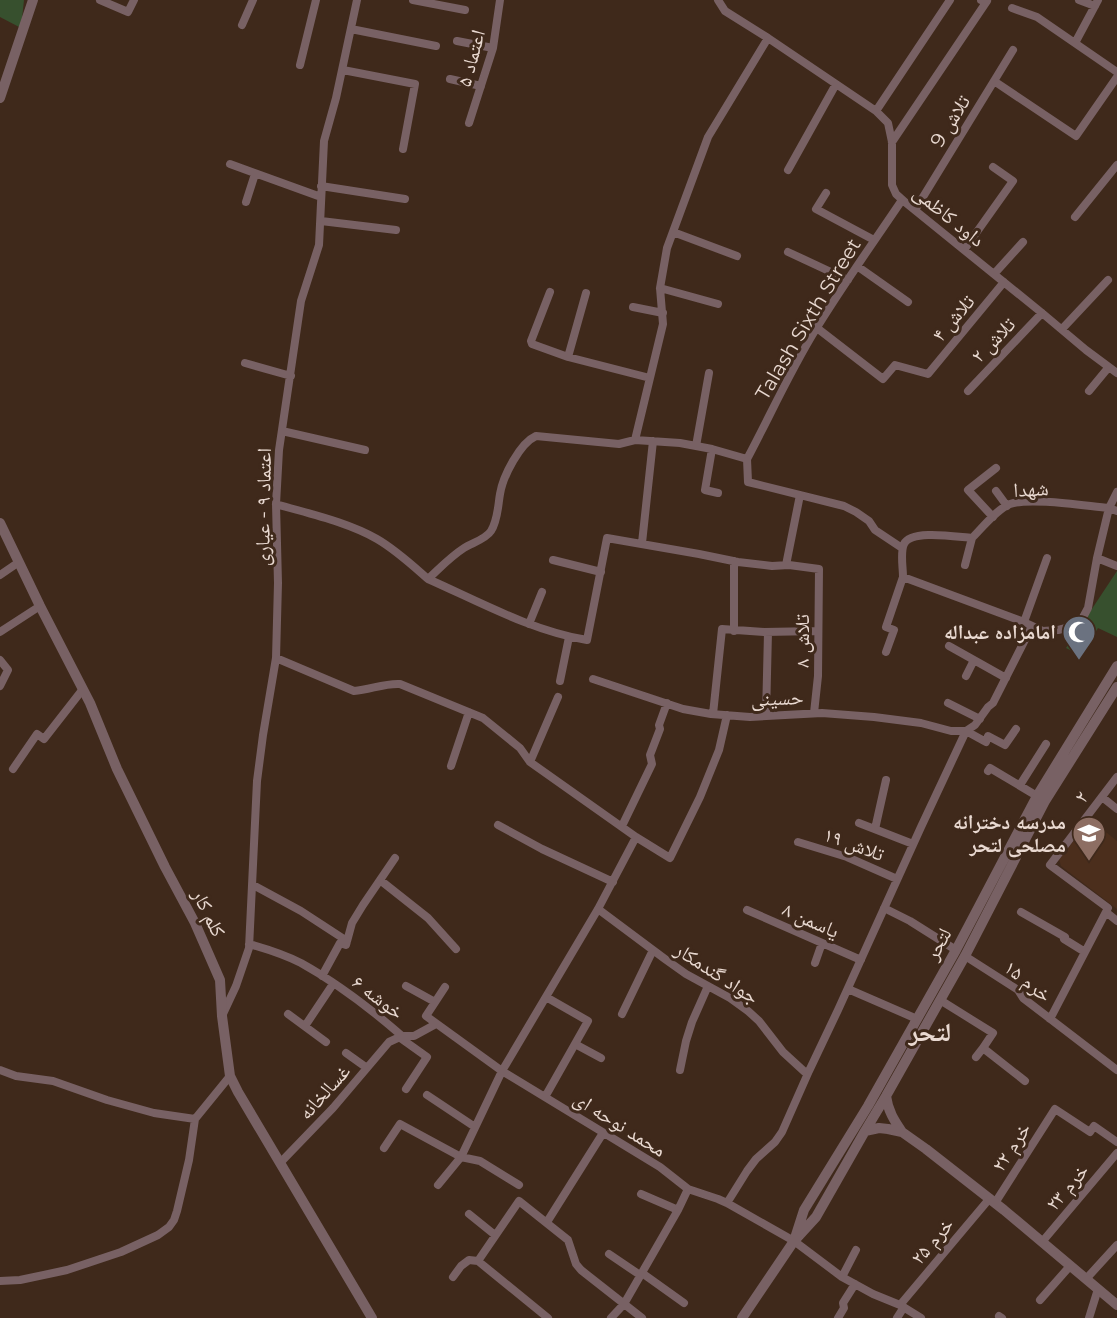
<svg xmlns="http://www.w3.org/2000/svg" width="1117" height="1318" viewBox="0 0 1117 1318" font-family="Montserrat,'Noto Naskh Arabic',sans-serif">
  <style>
    .built { fill: #4b2e1c }
    .green { fill: #37502e }
    .lines { fill: none; stroke-linecap: round; stroke-linejoin: round }
    .minor { stroke: #786164; stroke-width: 8 }
    .tertiary { stroke: #786164; stroke-width: 10 }
    .labels { text-anchor: middle; dominant-baseline: central; stroke-width: 6; stroke-linejoin: round; paint-order: stroke }
    .street-label { font-size: 20px; fill: #e9d9d1; stroke: #3f291b }
    .poi-label { font-size: 20px; font-weight: bold; fill: #e9d9d1; stroke: #3f291b; text-anchor: end }
    .district-label { font-size: 26px; font-weight: bold; fill: #e9d9d1; stroke: #3f291b }
  </style>
  <rect width="100%" height="100%" fill="#3f291b"/>
  <!-- built -->
  <path class="built" d="M 1091,820 L 1117,841 L 1117,909 L 1061,866 L 1059,859 Z"/>
  <!-- green -->
  <path class="green" d="M 0,0 L 24,0 L 21,28 L 0,17 Z
    M 1117,571 L 1117,637 L 1098,628 L 1082,656 L 1066,648 Z"/>
  <g class="lines">
    <!-- minor -->
    <path class="minor" d="M 100,0 L 128,12 L 134,0
      M 413,0 L 465,10
      M 718,0 L 725,11 L 768,38 L 876,111 L 888,123 L 892,142 L 892,185 L 896,194 L 906,203 L 1042,313 L 1086,350 L 1117,373
      M 1079,0 L 1095,6
      M 1012,8 L 1037,17 L 1117,72
      M 242,25 L 253,0
      M 351,29 L 436,46
      M 457,41 L 493,48
      M 1075,43 L 1098,0
      M 300,65 L 316,0
      M 343,70 L 415,84 L 403,149
      M 450,79 L 481,86
      M 994,81 L 1076,136 L 1117,77
      M 876,111 L 950,0
      M 469,123 L 493,48 L 500,0
      M 892,142 L 987,1 L 981,0
      M 230,164 L 321,197
      M 788,170 L 836,84
      M 321,186 L 405,199
      M 826,193 L 816,209 L 874,240
      M 246,202 L 255,174
      M 915,210 L 1013,50
      M 1075,217 L 1117,165
      M 321,221 L 396,230
      M 673,232 L 737,256
      M 964,250 L 1013,181 L 993,167
      M 788,252 L 848,280
      M 857,266 L 908,302
      M 994,274 L 1023,242
      M 660,288 L 718,304
      M 550,292 L 531,341 L 532,344 L 568,357 L 650,378
      M 633,307 L 663,313
      M 817,328 L 883,379 L 895,365 L 928,374 L 1004,282
      M 1062,329 L 1108,280
      M 568,357 L 586,293
      M 245,363 L 291,376
      M 968,391 L 1042,313
      M 1089,391 L 1108,368
      M 282,431 L 365,450
      M 635,440 L 663,324 L 660,288 L 667,248 L 708,137 L 768,38
      M 696,446 L 709,373
      M 712,449 L 705,490 L 718,493
      M 747,459 C 770,416 790,371 816,329 C 843,285 873,243 902,200
      M 996,491 L 1007,506
      M 276,504 C 310,514 347,522 377,539 C 396,550 412,565 428,579 C 440,568 450,557 464,548 C 472,543 486,539 491,531 C 498,520 498,505 500,494 C 503,476 520,443 536,436 L 619,444 L 635,440 L 680,443 L 712,449 L 747,459 L 748,482 L 844,506 L 856,512 L 869,521 L 875,530 L 902,548
      M 993,517 L 968,490 L 996,468
      M 642,543 L 653,441
      M 1097,558 L 1117,566
      M 553,560 L 601,572
      M 786,565 L 800,495
      M 965,565 L 972,538
      M 0,575 L 19,562
      M 903,577 C 903,567 900,552 904,544 C 911,529 957,537 972,538 C 982,528 997,509 1010,504 C 1030,497 1086,506 1109,508 L 1117,511
      M 428,579 C 480,602 532,631 587,640 L 607,538 L 699,554 L 738,562 L 772,566 L 789,565 L 819,569 L 818,676 L 814,713
      M 1024,622 L 1047,558
      M 529,624 L 542,592
      M 734,631 L 734,561
      M 0,632 L 40,606
      M 949,646 L 1006,678
      M 886,652 L 894,630 L 886,627 L 903,577 L 1024,622 L 1043,631 L 1058,630 L 1070,627 L 1081,621 L 1088,608 L 1097,558 L 1109,508 L 1117,492
      M 276,658 L 354,691 C 370,690 384,683 400,684 L 483,718 L 520,748 L 530,762 L 636,837 L 670,858 L 700,797 L 719,750 L 727,715
      M 0,660 L 8,670 L 0,686
      M 966,676 L 974,660
      M 593,679 L 683,709 L 711,714 L 750,717 L 822,713 L 874,717 L 921,723 L 951,731 L 966,731 L 986,742 L 988,736 L 1005,745 L 1016,729
      M 560,681 L 569,637
      M 948,703 L 980,719
      M 713,714 L 722,629 L 764,632 L 818,631
      M 766,716 L 768,632
      M 530,762 L 558,697
      M 451,766 L 469,712
      M 13,769 L 37,734 L 44,739 L 83,689
      M 988,771 L 990,768 L 1037,796
      M 1020,785 L 1046,744
      M 1102,797 L 1117,809
      M 859,823 L 913,844
      M 498,825 L 542,849 L 613,882
      M 622,826 L 652,764 L 650,755 L 660,729 L 659,725 L 667,703
      M 875,829 L 886,780
      M 798,842 L 847,857 L 897,879
      M 380,880 L 428,918 L 456,949
      M 253,885 L 301,911 L 347,941
      M 884,908 L 910,921 L 956,950
      M 598,909 L 665,959 L 686,974 L 730,998 L 748,1011 L 759,1021 L 783,1052 L 807,1074
      M 747,910 L 861,960
      M 1021,912 L 1065,937 L 1064,939 L 1085,952
      M 1106,912 L 1117,921
      M 249,944 C 267,949 285,955 301,963 C 337,983 371,1009 402,1036
      M 965,956 L 1018,990 L 1023,998 L 1117,1070
      M 815,963 L 822,943
      M 322,976 L 340,943 L 346,945 L 352,923 L 363,905 L 395,858
      M 406,986 L 435,1002
      M 445,987 L 426,1016 L 502,1071 L 660,1167 L 688,1189 L 718,1199 L 727,1203 L 794,1241 L 842,1277 L 873,1294 L 900,1305 L 921,1318
      M 848,989 L 917,1019
      M 940,1000 L 993,1033 L 983,1048 L 1025,1081
      M 288,1014 L 326,1042
      M 622,1014 L 653,950
      M 222,1016 L 236,986 L 249,948 L 257,781 L 263,735 L 276,658 L 278,583 L 276,504 L 279,450 L 301,301 L 319,245 L 324,141 L 336,98 L 357,0
      M 1050,1019 L 1108,908 L 1050,865 L 1117,777
      M 305,1026 L 333,984
      M 399,1037 L 427,1057 L 406,1089
      M 575,1044 L 601,1058
      M 346,1053 L 367,1068
      M 976,1057 L 983,1048
      M 0,1070 L 16,1076 L 53,1081 L 107,1100 L 154,1113 L 195,1119
      M 680,1070 L 686,1041 L 692,1022 L 708,986
      M 427,1095 L 475,1127
      M 545,1097 L 588,1021 L 546,997
      M 384,1148 L 400,1124 L 461,1157 L 480,1161 L 519,1185
      M 280,1163 L 333,1108 L 389,1042 L 402,1036 L 414,1036 L 436,1024
      M 438,1185 L 461,1157 L 502,1071 L 598,909 L 636,837
      M 641,1194 L 678,1210
      M 727,1203 L 747,1171 L 756,1159 L 775,1142 L 782,1132 L 809,1071 L 838,1010 L 921,827 L 966,731 L 975,725 L 988,707 L 993,703 L 1032,626
      M 995,1203 L 1055,1109 L 1090,1132 L 1094,1126 L 1117,1142
      M 469,1214 L 495,1235
      M 547,1222 L 603,1133
      M 1042,1242 L 1117,1153
      M 609,1254 L 640,1275
      M 642,1273 L 684,1303
      M 453,1277 L 461,1266 L 469,1260 L 478,1261
      M 842,1277 L 856,1250
      M 1086,1279 L 1117,1245
      M 0,1281 L 20,1280 L 67,1270 L 121,1252 L 158,1235 L 169,1227 L 174,1220 L 177,1211 L 189,1160 L 195,1119 L 230,1076
      M 1040,1300 L 1070,1266
      M 900,1305 L 990,1198
      M 999,1316 L 1002,1318
      M 548,1318 L 478,1261 L 519,1201 L 568,1240 L 576,1264 L 581,1270 L 642,1318
      M 611,1318 L 624,1304 L 678,1210 L 688,1189
      M 838,1318 L 844,1308 L 843,1303 L 855,1284
      M 897,1318 L 904,1307
      M 1089,1318 L 1098,1289"/>
    <!-- tertiary -->
    <path class="tertiary" d="M 0,98 L 33,0
      M 0,523 L 40,606 L 90,703 L 117,769 L 165,867 L 195,923 L 220,980 L 222,1016 L 230,1076 L 238,1092 L 372,1318
      M 886,1096 C 888,1111 894,1120 902,1132
      M 865,1131 L 879,1128 L 888,1129 L 902,1132 L 926,1149 L 1004,1210 L 1117,1305
      M 795,1238 L 804,1210 L 868,1106 L 956,950 L 1037,796 L 1117,666
      M 742,1318 L 794,1241 L 816,1217 L 865,1131 L 886,1096 L 965,956 L 1045,801 L 1117,687"/>
  </g>
  <!-- icons -->
  <defs>
    <g id="mosque-pin" transform="scale(1.725)"><path d="M0 17L-7.5 6A9.5 9.5 0 1 1 7.5 6Z" fill="#6b7280" stroke="#3f291b"/><path d="M3.5-4.9A6 6 0 1 0 3.5 4.9A5 5 0 1 1 3.5-4.9Z" fill="#fff"/></g>
    <g id="school-pin" transform="scale(1.725)"><path d="M0 17L-7.5 6A9.5 9.5 0 1 1 7.5 6Z" fill="#8d6e63" stroke="#3f291b"/><path d="M0-5L7-2L0 1L-7-2ZM-4 1L0 2.5L4 1V4Q0 6-4 4Z" fill="#fff"/></g>
  </defs>
  <g fill-rule="evenodd">
    <use href="#mosque-pin" x="1079" y="632"/>
    <use href="#school-pin" x="1089" y="833"/>
  </g>
  <g class="labels">
    <!-- street labels -->
    <g class="street-label">
      <text transform="translate(471 58) rotate(-75)">اعتماد ۵</text>
      <text transform="translate(950 121) rotate(-58)">تلاش 9</text>
      <text transform="translate(949 216) rotate(39)">داود کاظمی</text>
      <text transform="translate(953 318) rotate(-50)">تلاش ۴</text>
      <text transform="translate(808 319) rotate(-59)">Talash Sixth Street</text>
      <text transform="translate(993 340) rotate(-46)">تلاش ۲</text>
      <text transform="translate(1031 489) rotate(-3)">شهدا</text>
      <text transform="translate(263 507) rotate(-89)">اعتماد ۹ - عیاری</text>
      <text transform="translate(802 641) rotate(-90)">تلاش ۸</text>
      <text transform="translate(777 698) rotate(-2)">حسینی</text>
      <text transform="translate(1081 797) rotate(-53)">۲</text>
      <text transform="translate(854 844) rotate(20)">تلاش ۱۹</text>
      <text transform="translate(209 913) rotate(64)">کلم کار</text>
      <text transform="translate(811 920) rotate(24)">یاسمن ۸</text>
      <text transform="translate(938 944) rotate(-61)">لتحر</text>
      <text transform="translate(717 973) rotate(33)">جواد گندمکار</text>
      <text transform="translate(1028 981) rotate(38)">خرم ۱۵</text>
      <text transform="translate(378 997) rotate(37)">خوشه ۶</text>
      <text transform="translate(324 1092) rotate(-48)">غسالخانه</text>
      <text transform="translate(620 1124) rotate(32)">محمد نوحه ای</text>
      <text transform="translate(1011 1147) rotate(-57)">خرم ۲۲</text>
      <text transform="translate(1067 1187) rotate(-50)">خرم ۲۳</text>
      <text transform="translate(932 1241) rotate(-50)">خرم ۲۵</text>
    </g>
    <!-- poi labels -->
    <g class="poi-label">
      <text x="1056" y="632">امامزاده عبداله</text>
      <text x="1066" y="822">مدرسه دخترانه<tspan x="1066" dy="23">مصلحی لتحر</tspan></text>
    </g>
    <!-- district labels -->
    <g class="district-label">
      <text x="930" y="1032">لتحر</text>
    </g>
  </g>
</svg>
